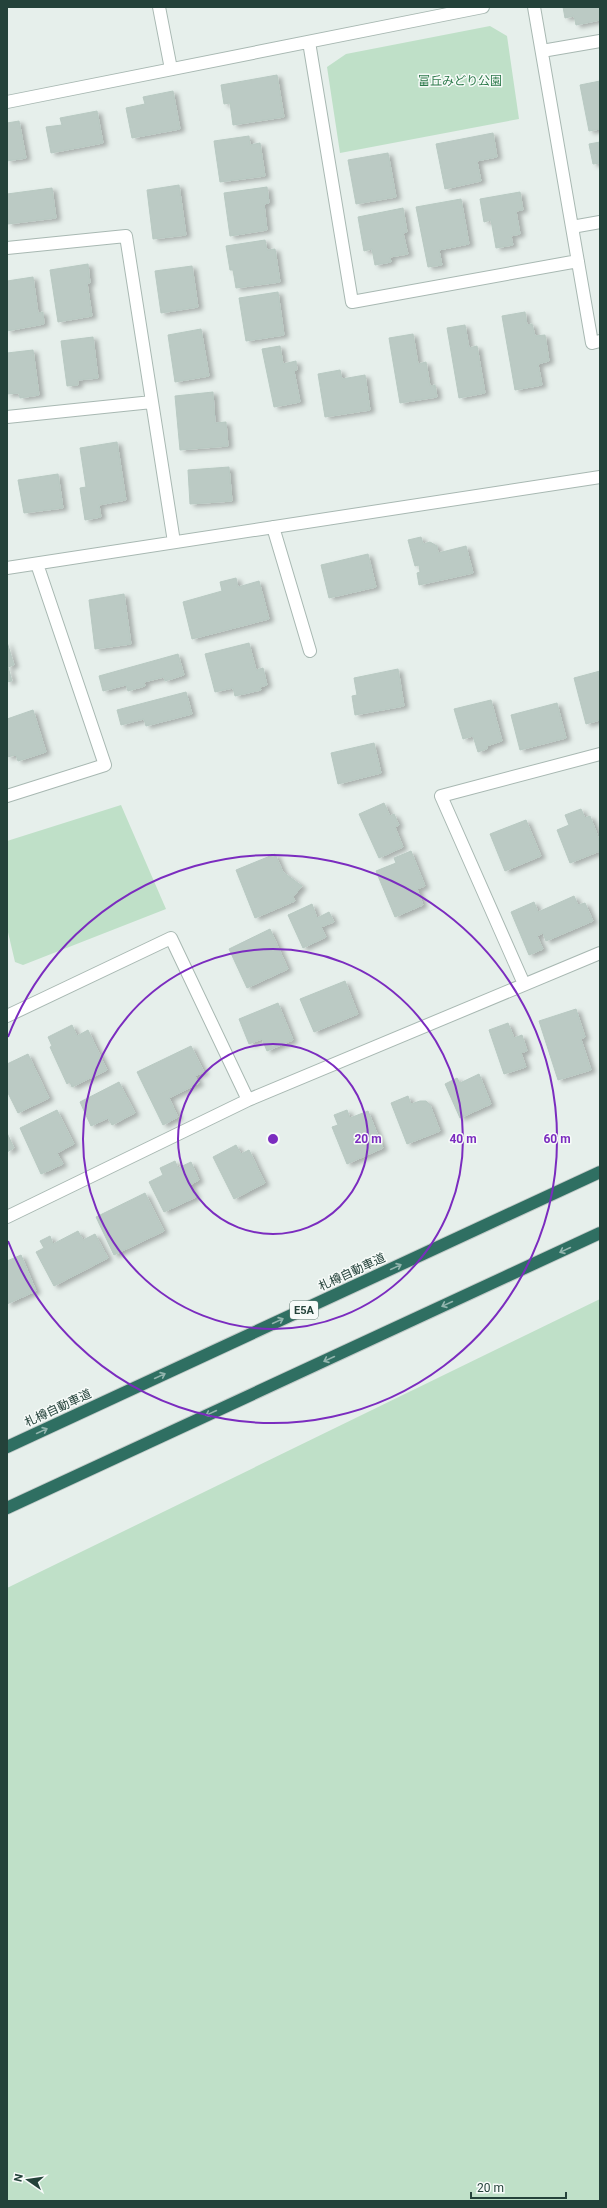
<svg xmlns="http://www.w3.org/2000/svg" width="607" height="2208" viewBox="0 0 607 2208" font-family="Roboto,'Noto Sans JP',sans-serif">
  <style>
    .green { fill: #bfe0c8 }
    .building { fill: #bbcac4; stroke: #b8c9c2; filter: url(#shadow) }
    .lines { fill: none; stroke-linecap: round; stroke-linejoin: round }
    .service-casing { stroke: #a8b8b2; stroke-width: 14 }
    .minor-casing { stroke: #a8b8b2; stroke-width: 14 }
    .motorway-casing { stroke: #c2cac8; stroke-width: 14 }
    .service { stroke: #fff; stroke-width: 12 }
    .minor { stroke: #fff; stroke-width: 12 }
    .motorway { stroke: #2f6f62; stroke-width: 12 }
    .oneway { stroke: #93b5ae }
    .ring { fill: none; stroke: #7b2cbf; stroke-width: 2 }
    .labels { text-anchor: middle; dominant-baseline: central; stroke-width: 3; stroke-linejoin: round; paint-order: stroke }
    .shield { fill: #f7fbf9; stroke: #637a73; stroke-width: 1 }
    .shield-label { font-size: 11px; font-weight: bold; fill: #24423a }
    .park-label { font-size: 12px; fill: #2d7a4b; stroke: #f7fbf9 }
    .street-label { font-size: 12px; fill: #24423a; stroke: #f7fbf9 }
    .centre { fill: #7b2cbf; stroke: #f7fbf9; stroke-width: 2 }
    .ring-label { font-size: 12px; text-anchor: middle; font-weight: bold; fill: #7b2cbf; stroke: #f7fbf9; stroke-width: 3; stroke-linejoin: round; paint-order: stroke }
  </style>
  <defs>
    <filter id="shadow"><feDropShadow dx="4.5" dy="2.5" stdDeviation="2" flood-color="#0004"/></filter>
  </defs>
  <rect width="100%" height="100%" fill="#e6efeb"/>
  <!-- green -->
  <path class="green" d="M 490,26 L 507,36 L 519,119 L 340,153 L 327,67 L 346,54 Z
    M 121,805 L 166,909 L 23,965 L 15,962 L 7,928 L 7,841 Z
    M 600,1299 L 600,2201 L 7,2201 L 7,1588 Z"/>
  <!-- building -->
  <path class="building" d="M 563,7 L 600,7 L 600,20 L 576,25 L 574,16 L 565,18 Z
    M 277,75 L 284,117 L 233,125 L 230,103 L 224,104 L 221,85 Z
    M 600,81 L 600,129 L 589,131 L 580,85 Z
    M 173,91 L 180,129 L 132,138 L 126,108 L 145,104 L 143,97 Z
    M 97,111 L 103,143 L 51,153 L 46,127 L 62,125 L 60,118 Z
    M 19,121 L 26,158 L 7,161 L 7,123 Z
    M 493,133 L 497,157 L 477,161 L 481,181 L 445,189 L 436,144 Z
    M 249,136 L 250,145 L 260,143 L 265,176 L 220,182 L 214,141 Z
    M 600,142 L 600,163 L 593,164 L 589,144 Z
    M 388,153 L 396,197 L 356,204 L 348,160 Z
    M 179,185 L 186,235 L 153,239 L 147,190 Z
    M 267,187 L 269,203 L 264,204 L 267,230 L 230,236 L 224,193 Z
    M 52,188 L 56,218 L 8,224 L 7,194 Z
    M 520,192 L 523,210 L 516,211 L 520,234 L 511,236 L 513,245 L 496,248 L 491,220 L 484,222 L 480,199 Z
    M 461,199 L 469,244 L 439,250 L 442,265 L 428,267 L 416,207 Z
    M 403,208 L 407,232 L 403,233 L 408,254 L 390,257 L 391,262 L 375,265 L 372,249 L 364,251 L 358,217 Z
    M 265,240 L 267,250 L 275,249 L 280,282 L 236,288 L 233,270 L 230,270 L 226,246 Z
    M 88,264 L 90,283 L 87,283 L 92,316 L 58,322 L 50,270 Z
    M 192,266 L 198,307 L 161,313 L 155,271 Z
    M 33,277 L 38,313 L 43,312 L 44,324 L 7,331 L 7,281 Z
    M 278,292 L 284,335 L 246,341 L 239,298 Z
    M 525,312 L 527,325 L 532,324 L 535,336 L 545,335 L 549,361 L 538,364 L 542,385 L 515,390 L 502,316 Z
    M 465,325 L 469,348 L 477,346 L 485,393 L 459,398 L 447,328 Z
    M 201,329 L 209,376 L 175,382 L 168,335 Z
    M 413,334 L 418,364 L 426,362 L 430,386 L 435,385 L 437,397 L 400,403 L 389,338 Z
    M 93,337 L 98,378 L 78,380 L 78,385 L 67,386 L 61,341 Z
    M 280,346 L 283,364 L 296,361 L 297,370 L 294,371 L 300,402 L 274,407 L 262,349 Z
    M 33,350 L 39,395 L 20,398 L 19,393 L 7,394 L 7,353 Z
    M 340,370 L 342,379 L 365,375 L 370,410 L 325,417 L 318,374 Z
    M 213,392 L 215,423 L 226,422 L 228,446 L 180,450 L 175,396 Z
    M 117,442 L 126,500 L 99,505 L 101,517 L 85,520 L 80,488 L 86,487 L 80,448 Z
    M 229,467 L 232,501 L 190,504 L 188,470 Z
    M 58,474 L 63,508 L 24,513 L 18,480 Z
    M 421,537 L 423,544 L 430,542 L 437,546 L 438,553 L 466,546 L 473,573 L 419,585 L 417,573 L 420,572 L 419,565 L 415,566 L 408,540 Z
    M 368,554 L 376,587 L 329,598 L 321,565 Z
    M 236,578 L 238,587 L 259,581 L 269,619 L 192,639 L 183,602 L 222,591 L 220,582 Z
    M 124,594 L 131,644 L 95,649 L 89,600 Z
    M 7,642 L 14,665 L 8,667 L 12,681 L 7,682 Z
    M 249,643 L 256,670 L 263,668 L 267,685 L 260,687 L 261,690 L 235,696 L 233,688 L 215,692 L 205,654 Z
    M 178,654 L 184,675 L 165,681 L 164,677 L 144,682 L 145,686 L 128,691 L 126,685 L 103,691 L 99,676 Z
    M 398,669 L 404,706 L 355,715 L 352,696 L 357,695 L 354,678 Z
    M 600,671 L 600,720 L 586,724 L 574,678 Z
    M 186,692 L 192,714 L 146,726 L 144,719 L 121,725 L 117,710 Z
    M 491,700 L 502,741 L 487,746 L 487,749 L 478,752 L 473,736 L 463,739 L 454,709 Z
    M 557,703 L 566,738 L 520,750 L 511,715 Z
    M 33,710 L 46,752 L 18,761 L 16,755 L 7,757 L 7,719 Z
    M 374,743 L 381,773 L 338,784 L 331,753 Z
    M 384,803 L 390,816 L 394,814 L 399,825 L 395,827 L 403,847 L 379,858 L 359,814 Z
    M 581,809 L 585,818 L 590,816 L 600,842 L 600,851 L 570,863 L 557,830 L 569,825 L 565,815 Z
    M 526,820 L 541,856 L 505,871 L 490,834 Z
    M 411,851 L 425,886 L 417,889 L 423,905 L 395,917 L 376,871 L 396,863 L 394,858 Z
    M 275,854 L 283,872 L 302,886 L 293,897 L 295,901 L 255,918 L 236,870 Z
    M 574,896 L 578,905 L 585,903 L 593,921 L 546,941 L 543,933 L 537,936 L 543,949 L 529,955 L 511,912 L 534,902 L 538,912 Z
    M 312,904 L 317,918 L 329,912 L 334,922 L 321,927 L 326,937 L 303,948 L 288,915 Z
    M 270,929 L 288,969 L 247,988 L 229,949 Z
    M 345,981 L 358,1014 L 314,1032 L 300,999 Z
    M 278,1003 L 293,1040 L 267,1051 L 262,1039 L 249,1044 L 239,1019 Z
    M 576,1009 L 585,1037 L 581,1039 L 591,1070 L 558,1080 L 539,1021 Z
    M 508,1023 L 514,1038 L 522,1035 L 527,1051 L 521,1053 L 526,1067 L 504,1074 L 489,1030 Z
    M 72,1025 L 77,1036 L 88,1030 L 107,1070 L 72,1087 L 70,1082 L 67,1084 L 50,1047 L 52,1046 L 48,1037 Z
    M 191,1046 L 204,1072 L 195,1076 L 199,1083 L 169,1098 L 178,1117 L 163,1125 L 137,1072 Z
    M 28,1054 L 49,1098 L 18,1113 L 7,1091 L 7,1064 Z
    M 479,1074 L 491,1104 L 460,1118 L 445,1084 L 457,1078 L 460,1083 Z
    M 119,1082 L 135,1113 L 112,1125 L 108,1118 L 91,1126 L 80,1102 Z
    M 408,1096 L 411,1104 L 420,1101 L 426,1101 L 430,1105 L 440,1131 L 407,1144 L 391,1103 Z
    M 57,1110 L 74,1144 L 57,1153 L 63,1164 L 41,1174 L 20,1128 Z
    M 347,1110 L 350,1118 L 368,1111 L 383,1148 L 347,1164 L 332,1127 L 338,1125 L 334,1115 Z
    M 7,1133 L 14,1148 L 7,1152 Z
    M 236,1145 L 241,1154 L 249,1150 L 265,1183 L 234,1199 L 213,1157 Z
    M 175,1161 L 178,1168 L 191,1162 L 199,1180 L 190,1185 L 196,1197 L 164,1212 L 149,1182 L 163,1175 L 160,1168 Z
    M 145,1193 L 164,1231 L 114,1255 L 96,1217 Z
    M 78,1231 L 83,1240 L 95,1234 L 108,1258 L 54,1286 L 36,1252 L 44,1248 L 40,1241 L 50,1236 L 53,1244 Z
    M 21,1255 L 36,1291 L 7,1304 L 7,1261 Z"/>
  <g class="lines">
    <!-- service casing -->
    <g class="service-casing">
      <path id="service" d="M 159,7 L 171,69"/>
    </g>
    <!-- minor casing -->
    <g class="minor-casing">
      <path id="minor" d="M 534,7 L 592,343 L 600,341
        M 309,42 L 352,302 L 578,261
        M 542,51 L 600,41
        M 7,102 L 483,7
        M 572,227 L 600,222
        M 7,248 L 126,236 L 174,542
        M 7,417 L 152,402
        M 273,527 L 310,651
        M 7,568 L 600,477
        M 7,796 L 105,765 L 37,564
        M 524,984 L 441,796 L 600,754
        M 7,1016 L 171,938 L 248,1100
        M 7,1217 L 248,1100 L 600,953"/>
    </g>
    <!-- motorway casing -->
    <g class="motorway-casing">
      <path id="motorway" d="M 7,1447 L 600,1172
        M 7,1508 L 600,1233"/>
    </g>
    <!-- service -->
    <use href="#service" class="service"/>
    <!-- minor -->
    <use href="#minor" class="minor"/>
    <!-- motorway -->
    <use href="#motorway" class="motorway"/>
  </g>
  <!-- one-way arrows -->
  <defs><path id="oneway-shaft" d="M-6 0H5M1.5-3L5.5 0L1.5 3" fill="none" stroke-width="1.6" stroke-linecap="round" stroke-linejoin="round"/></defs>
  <g class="oneway">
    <use href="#oneway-shaft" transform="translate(565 1250) rotate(155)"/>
    <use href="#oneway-shaft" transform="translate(396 1267) rotate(-25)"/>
    <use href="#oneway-shaft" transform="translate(447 1304) rotate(155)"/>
    <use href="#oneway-shaft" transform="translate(278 1321) rotate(-25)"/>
    <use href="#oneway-shaft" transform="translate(329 1359) rotate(155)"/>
    <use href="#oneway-shaft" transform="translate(160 1376) rotate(-25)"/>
    <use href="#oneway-shaft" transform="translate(211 1413) rotate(155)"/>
    <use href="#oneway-shaft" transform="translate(42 1431) rotate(-25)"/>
  </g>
  <!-- distance rings -->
  <g class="ring">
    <circle cx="273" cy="1139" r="95"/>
    <circle cx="273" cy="1139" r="190"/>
    <path d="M8 1037A284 284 0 1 1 8 1241"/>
  </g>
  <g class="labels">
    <!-- shield labels -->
    <rect class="shield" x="290" y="1301" width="28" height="18" rx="3"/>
    <g class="shield-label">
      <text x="304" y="1310">E5A</text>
    </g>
    <!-- park labels -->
    <g class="park-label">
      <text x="460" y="81">富丘みどり公園</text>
    </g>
    <!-- street labels -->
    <g class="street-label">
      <text transform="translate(352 1272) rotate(-25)">札樽自動車道</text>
      <text transform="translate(58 1408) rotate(-25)">札樽自動車道</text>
    </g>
  </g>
  <circle cx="273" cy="1139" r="6" class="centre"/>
  <g class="ring-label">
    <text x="368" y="1143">20 m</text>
    <text x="463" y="1143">40 m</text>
    <text x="557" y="1143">60 m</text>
  </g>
  <!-- border -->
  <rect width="607" height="2208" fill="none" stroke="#24423a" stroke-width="16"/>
  <!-- north arrow -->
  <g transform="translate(28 2180) rotate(283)" stroke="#f7fbf9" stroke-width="3" paint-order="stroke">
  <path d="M0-3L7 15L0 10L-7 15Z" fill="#24423a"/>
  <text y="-6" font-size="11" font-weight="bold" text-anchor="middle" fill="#24423a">N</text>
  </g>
  <!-- scale -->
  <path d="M471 2192v6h95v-6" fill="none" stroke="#24423a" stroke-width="2"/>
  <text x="477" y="2192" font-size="12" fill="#24423a" stroke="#f7fbf9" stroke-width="3" paint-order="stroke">20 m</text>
</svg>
